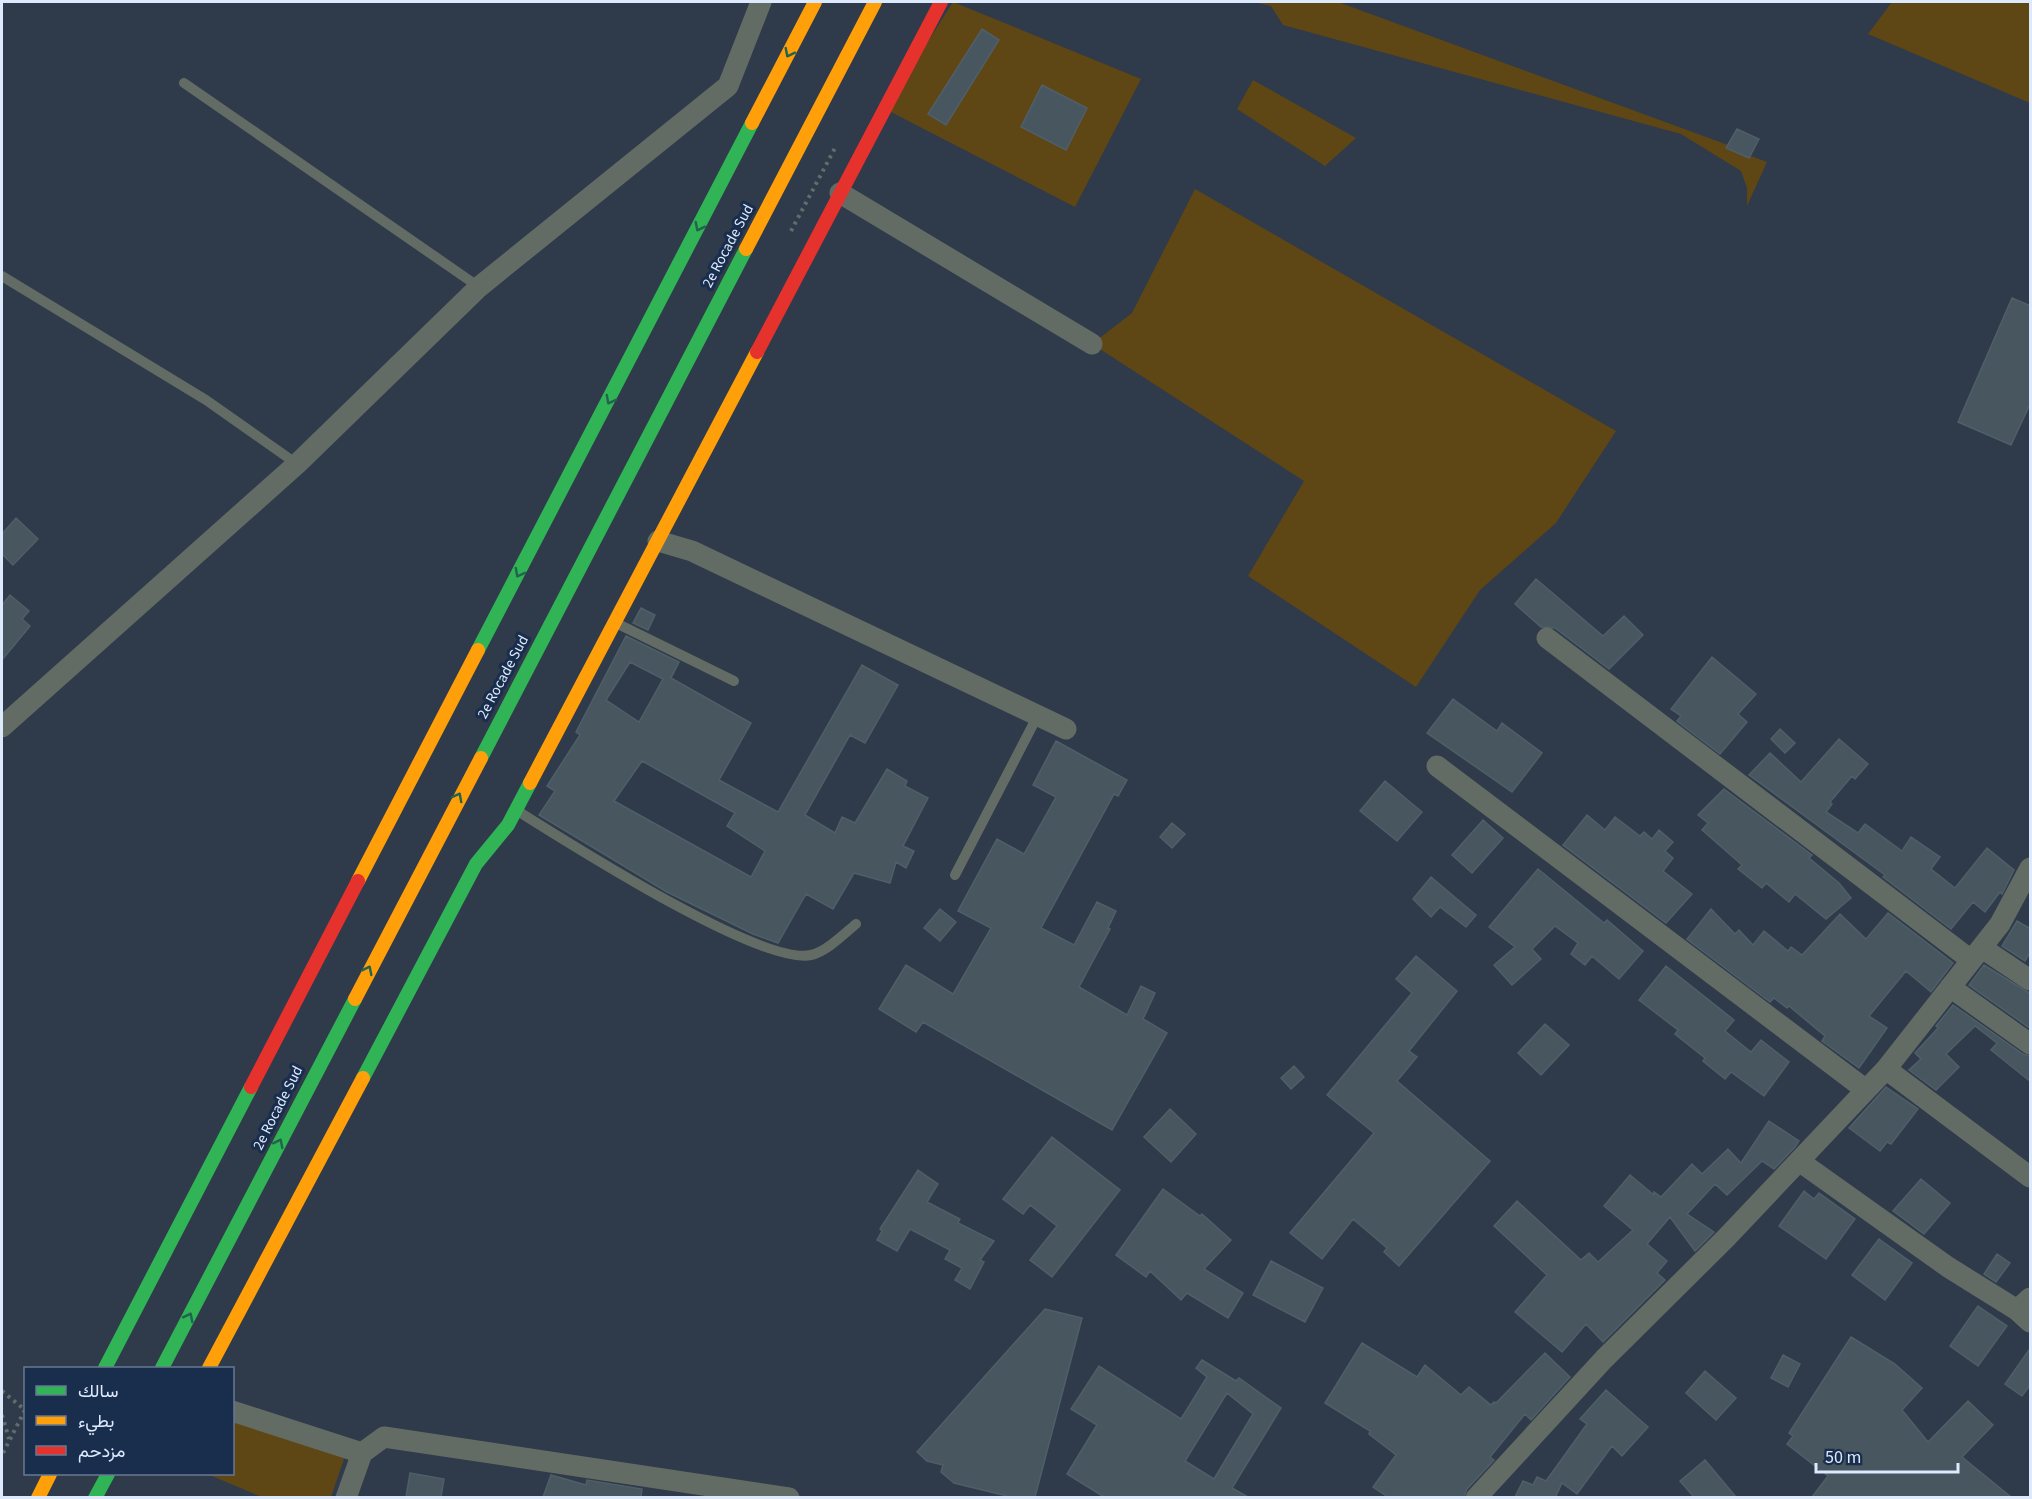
<svg xmlns="http://www.w3.org/2000/svg" width="2032" height="1499" viewBox="0 0 2032 1499" font-family="'Source Sans 3',Vazirmatn,sans-serif">
  <style>
    .green { fill: #5f4615 }
    .building { fill: #485660; stroke: #4f5f68; stroke-width: 1.5; fill-rule: evenodd }
    .lines { fill: none; stroke-linecap: round; stroke-linejoin: round }
    .path { stroke: #636c6b; stroke-width: 4; stroke-dasharray: 3 4.5; stroke-linecap: butt }
    .lane { stroke: #636c64; stroke-width: 10 }
    .street { stroke: #636c64; stroke-width: 21 }
    .fast { stroke: #30b455; stroke-width: 14 }
    .slow { stroke: #ff9f0a; stroke-width: 14 }
    .jam { stroke: #e5322d; stroke-width: 14 }
    .oneway { stroke: #226350 }
    .labels { text-anchor: middle; dominant-baseline: central; stroke-width: 6; stroke-linejoin: round; paint-order: stroke }
    .street-label { font-size: 15px; fill: #ddeafe; stroke: #192d4c }
  </style>
  <rect width="100%" height="100%" fill="#2f3a4b"/>
  <!-- green -->
  <path class="green" d="M 953,2 L 1141,79 L 1075,207 L 885,109 Z
    M 1253,2 L 1338,2 L 1728,145 L 1727,148 L 1749,158 L 1751,156 L 1767,162 L 1747,206 L 1747,188 L 1741,171 L 1681,134 L 1283,25 L 1271,6 Z
    M 1892,2 L 2030,2 L 2030,103 L 1868,34 Z
    M 1253,80 L 1356,138 L 1325,166 L 1237,109 Z
    M 1195,189 L 1616,431 L 1556,523 L 1480,590 L 1416,687 L 1248,576 L 1304,481 L 1092,344 L 1132,313 Z
    M 233,1421 L 345,1456 L 331,1497 L 262,1497 L 207,1474 L 232,1474 Z"/>
  <!-- building -->
  <path class="building" d="M 982,29 L 999,40 L 946,125 L 928,114 Z
    M 1042,85 L 1087,108 L 1066,150 L 1021,127 Z
    M 1737,129 L 1759,139 L 1749,158 L 1726,148 Z
    M 2012,298 L 2031,306 L 2031,402 L 2011,445 L 1958,422 Z
    M 16,518 L 38,539 L 13,565 L 2,554 L 2,534 Z
    M 1536,579 L 1603,636 L 1624,616 L 1643,635 L 1609,669 L 1555,628 L 1541,627 L 1515,604 Z
    M 10,595 L 29,611 L 22,619 L 30,626 L 2,660 L 2,605 Z
    M 641,608 L 655,615 L 648,630 L 633,623 Z
    M 626,636 L 679,662 L 671,678 L 751,723 L 719,780 L 778,812 L 862,665 L 898,685 L 865,743 L 850,735 L 805,815 L 835,833 L 842,817 L 855,823 L 887,769 L 907,781 L 905,786 L 928,798 L 903,846 L 914,851 L 906,868 L 896,862 L 890,883 L 854,873 L 833,909 L 806,894 L 778,943 L 753,934 L 667,892 L 539,815 L 555,791 L 547,786 L 580,735 L 576,732 ZM 630,662 L 663,679 L 639,722 L 606,700 ZM 642,761 L 735,813 L 727,826 L 765,851 L 751,877 L 614,801 Z
    M 1712,657 L 1756,694 L 1738,714 L 1747,722 L 1720,754 L 1677,721 L 1681,716 L 1671,709 Z
    M 1453,699 L 1497,731 L 1502,723 L 1542,753 L 1512,792 L 1427,733 Z
    M 1780,729 L 1795,743 L 1785,753 L 1771,739 Z
    M 1839,739 L 1868,764 L 1855,779 L 1852,776 L 1830,802 L 1832,804 L 1826,812 L 1858,833 L 1865,824 L 1902,851 L 1911,837 L 1940,857 L 1931,869 L 1955,888 L 1987,848 L 2014,870 L 2002,894 L 2000,892 L 1985,912 L 1973,902 L 1951,929 L 1883,877 L 1885,875 L 1749,775 L 1770,753 L 1801,782 Z
    M 1056,741 L 1127,780 L 1118,796 L 1114,794 L 1041,928 L 1074,945 L 1097,902 L 1116,911 L 1108,928 L 1110,929 L 1079,987 L 1127,1015 L 1141,986 L 1155,993 L 1143,1019 L 1167,1033 L 1112,1130 L 923,1022 L 916,1032 L 879,1009 L 906,965 L 953,994 L 991,928 L 958,911 L 997,839 L 1024,854 L 1056,797 L 1033,785 Z
    M 1385,781 L 1422,812 L 1397,841 L 1360,811 Z
    M 1724,789 L 1812,855 L 1809,858 L 1839,883 L 1851,898 L 1826,919 L 1795,894 L 1789,902 L 1766,883 L 1762,888 L 1738,869 L 1742,865 L 1702,830 L 1708,823 L 1698,815 Z
    M 1587,815 L 1605,830 L 1615,817 L 1640,836 L 1644,832 L 1652,839 L 1659,830 L 1673,842 L 1665,851 L 1673,858 L 1663,871 L 1692,894 L 1666,923 L 1563,845 Z
    M 1483,820 L 1503,838 L 1472,873 L 1452,855 Z
    M 1172,823 L 1185,834 L 1172,848 L 1160,837 Z
    M 1538,869 L 1604,923 L 1607,920 L 1643,951 L 1619,979 L 1592,956 L 1585,965 L 1571,954 L 1578,943 L 1555,926 L 1532,949 L 1541,959 L 1512,985 L 1494,965 L 1515,947 L 1489,927 Z
    M 1431,877 L 1476,915 L 1466,927 L 1440,907 L 1431,917 L 1413,899 Z
    M 940,909 L 956,922 L 940,941 L 924,928 Z
    M 1711,909 L 1735,934 L 1739,930 L 1753,945 L 1764,931 L 1788,951 L 1791,947 L 1802,955 L 1840,914 L 1866,939 L 1888,913 L 1953,963 L 1931,992 L 1906,971 L 1869,1016 L 1887,1028 L 1859,1068 L 1822,1041 L 1825,1036 L 1789,1006 L 1787,1008 L 1774,998 L 1770,1002 L 1687,939 Z
    M 2017,921 L 2031,929 L 2031,951 L 2025,961 L 2002,946 Z
    M 1416,956 L 1457,991 L 1409,1051 L 1417,1057 L 1397,1081 L 1490,1161 L 1399,1266 L 1384,1252 L 1387,1248 L 1353,1219 L 1322,1259 L 1290,1233 L 1374,1133 L 1327,1095 L 1412,993 L 1396,979 Z
    M 1984,965 L 2031,994 L 2031,1029 L 1969,985 Z
    M 1666,966 L 1734,1020 L 1725,1031 L 1751,1052 L 1761,1040 L 1789,1062 L 1764,1096 L 1731,1072 L 1725,1079 L 1703,1061 L 1705,1058 L 1675,1034 L 1678,1030 L 1639,1000 Z
    M 1953,1005 L 2023,1054 L 2031,1056 L 2031,1082 L 1991,1050 L 1997,1043 L 1975,1026 L 1946,1054 L 1959,1067 L 1936,1090 L 1909,1070 L 1921,1059 L 1915,1053 L 1938,1028 L 1936,1026 Z
    M 1545,1024 L 1569,1045 L 1541,1075 L 1518,1053 Z
    M 1294,1066 L 1304,1077 L 1291,1089 L 1281,1078 Z
    M 1886,1087 L 1918,1109 L 1891,1144 L 1887,1142 L 1880,1151 L 1849,1128 Z
    M 1170,1109 L 1196,1134 L 1171,1162 L 1144,1137 Z
    M 1769,1121 L 1799,1141 L 1795,1147 L 1774,1169 L 1762,1161 L 1727,1195 L 1715,1184 L 1687,1214 L 1714,1232 L 1695,1251 L 1670,1217 L 1647,1244 L 1667,1261 L 1657,1273 L 1665,1280 L 1603,1342 L 1586,1324 L 1562,1352 L 1515,1312 L 1547,1275 L 1494,1226 L 1517,1201 L 1581,1260 L 1589,1253 L 1598,1262 L 1633,1230 L 1604,1206 L 1630,1175 L 1654,1195 L 1654,1192 L 1661,1197 L 1692,1164 L 1702,1174 L 1728,1149 L 1741,1163 Z
    M 1052,1137 L 1120,1190 L 1052,1277 L 1030,1260 L 1057,1226 L 1030,1205 L 1023,1214 L 1003,1199 Z
    M 918,1170 L 938,1184 L 927,1202 L 960,1219 L 958,1223 L 994,1241 L 980,1260 L 984,1262 L 970,1289 L 955,1280 L 962,1268 L 945,1259 L 950,1250 L 910,1229 L 897,1251 L 877,1240 L 882,1231 L 880,1229 Z
    M 1921,1179 L 1950,1203 L 1924,1234 L 1893,1211 Z
    M 1163,1189 L 1200,1216 L 1202,1214 L 1231,1240 L 1204,1269 L 1243,1293 L 1228,1318 L 1187,1293 L 1181,1300 L 1150,1271 L 1146,1277 L 1116,1255 Z
    M 1804,1191 L 1814,1199 L 1819,1193 L 1855,1219 L 1826,1259 L 1779,1226 Z
    M 1879,1239 L 1912,1263 L 1885,1300 L 1852,1275 Z
    M 1997,1254 L 2010,1263 L 1996,1282 L 1984,1274 Z
    M 1271,1261 L 1323,1288 L 1305,1322 L 1253,1295 Z
    M 1978,1306 L 2007,1326 L 1978,1366 L 1950,1346 Z
    M 1045,1309 L 1082,1318 L 1035,1497 L 1011,1497 L 954,1483 L 941,1472 L 943,1465 L 927,1461 L 917,1452 Z
    M 1851,1337 L 1895,1364 L 1922,1388 L 1902,1410 L 1928,1442 L 1968,1401 L 1993,1425 L 1962,1457 L 2011,1497 L 1812,1497 L 1828,1476 L 1787,1444 L 1793,1436 L 1789,1433 Z
    M 1362,1343 L 1417,1377 L 1425,1365 L 1461,1395 L 1469,1387 L 1491,1405 L 1494,1402 L 1496,1403 L 1545,1353 L 1570,1377 L 1531,1420 L 1525,1414 L 1490,1457 L 1494,1460 L 1467,1489 L 1464,1497 L 1388,1497 L 1373,1487 L 1396,1455 L 1369,1434 L 1370,1431 L 1325,1403 Z
    M 2031,1347 L 2031,1384 L 2022,1396 L 2005,1384 Z
    M 1783,1355 L 1800,1364 L 1788,1387 L 1771,1378 Z
    M 1202,1360 L 1236,1381 L 1239,1378 L 1281,1408 L 1232,1488 L 1248,1497 L 1104,1497 L 1067,1474 L 1097,1425 L 1071,1409 L 1099,1366 L 1181,1419 L 1207,1377 L 1196,1368 ZM 1227,1393 L 1253,1414 L 1214,1479 L 1185,1461 Z
    M 1705,1371 L 1736,1398 L 1716,1420 L 1686,1393 Z
    M 1606,1390 L 1648,1427 L 1622,1456 L 1612,1446 L 1577,1494 L 1562,1483 L 1556,1496 L 1558,1497 L 1515,1497 L 1523,1481 L 1533,1485 L 1537,1477 L 1546,1481 L 1587,1424 L 1580,1419 Z
    M 1705,1460 L 1736,1497 L 1694,1497 L 1680,1481 Z
    M 410,1473 L 444,1479 L 441,1497 L 406,1497 Z
    M 551,1475 L 586,1485 L 587,1480 L 642,1489 L 641,1497 L 543,1497 Z"/>
  <g class="lines">
    <!-- path -->
    <path class="path" d="M 791,231 L 835,148
      M 2,1391 L 25,1410 L 2,1455
      M 2,1415 L 9,1439"/>
    <!-- lane -->
    <path class="lane" d="M 184,83 L 479,287
      M 2,276 L 206,400 L 297,464
      M 616,623 L 734,681
      M 516,810 C 566,841 760,966 811,955 C 826,952 844,934 856,924
      M 955,875 L 1038,715"/>
    <!-- street -->
    <path class="street" d="M 840,193 L 1092,344
      M 658,541 L 692,551 L 1066,729
      M 1547,638 L 1971,960
      M 2,727 L 297,464 L 479,287 L 728,86 L 761,2
      M 1437,766 L 1866,1090
      M 1982,948 L 2030,980
      M 1950,987 L 2030,1044
      M 1886,1069 L 2030,1177
      M 1799,1161 L 1948,1267 L 2017,1310 L 2030,1298
      M 2017,1310 L 2030,1322
      M 232,1411 L 362,1453
      M 346,1498 L 362,1453 L 384,1437 L 789,1498
      M 1476,1498 L 1604,1359 L 1726,1238 L 1886,1069 L 2000,924 L 2030,868"/>
    <!-- fast -->
    <path class="fast" d="M 478,650 L 752,123
      M 481,758 L 746,249
      M 363,1078 L 476,864 L 508,825 L 530,783
      M 105,1368 L 251,1087
      M 162,1368 L 355,999
      M 95,1498 L 108,1474"/>
    <!-- slow -->
    <path class="slow" d="M 752,123 L 815,2
      M 746,249 L 875,2
      M 530,783 L 757,352
      M 358,881 L 478,650
      M 355,999 L 481,758
      M 209,1368 L 363,1078
      M 38,1498 L 50,1474"/>
    <!-- jam -->
    <path class="jam" d="M 757,352 L 941,2
      M 251,1087 L 358,881"/>
  </g>
  <!-- one-way arrows -->
  <defs><path id="oneway-chevron" d="M-2-3.5L2.5 0L-2 3.5" fill="none" stroke-width="1.6" stroke-linecap="round" stroke-linejoin="round" transform="scale(1.5)"/></defs>
  <g class="oneway">
    <use href="#oneway-chevron" transform="translate(789 53) rotate(117)"/>
    <use href="#oneway-chevron" transform="translate(699 227) rotate(117)"/>
    <use href="#oneway-chevron" transform="translate(610 400) rotate(118)"/>
    <use href="#oneway-chevron" transform="translate(519 573) rotate(118)"/>
    <use href="#oneway-chevron" transform="translate(458 797) rotate(-62)"/>
    <use href="#oneway-chevron" transform="translate(368 970) rotate(-63)"/>
    <use href="#oneway-chevron" transform="translate(279 1143) rotate(-63)"/>
    <use href="#oneway-chevron" transform="translate(189 1317) rotate(-63)"/>
  </g>
  <g class="labels">
    <!-- street labels -->
    <g class="street-label">
      <text transform="translate(728 246) rotate(-62)">2e Rocade Sud</text>
      <text transform="translate(503 677) rotate(-62)">2e Rocade Sud</text>
      <text transform="translate(278 1108) rotate(-63)">2e Rocade Sud</text>
    </g>
  </g>
  <!-- border -->
  <rect width="2032" height="1499" fill="none" stroke="#ddeafe" stroke-width="6"/>
  <!-- legend -->
  <rect x="24" y="1367" width="210" height="108" fill="#192d4c" stroke="#677993" stroke-width="1.5"/>
  <rect x="36" y="1386" width="30" height="9" fill="#30b455" stroke="#677993" stroke-width="1.5"/>
  <text x="78" y="1397" font-size="18" fill="#ddeafe">سالك</text>
  <rect x="36" y="1416" width="30" height="9" fill="#ff9f0a" stroke="#677993" stroke-width="1.5"/>
  <text x="78" y="1427" font-size="18" fill="#ddeafe">بطيء</text>
  <rect x="36" y="1446" width="30" height="9" fill="#e5322d" stroke="#677993" stroke-width="1.5"/>
  <text x="78" y="1457" font-size="18" fill="#ddeafe">مزدحم</text>
  <!-- scale -->
  <path d="M1816 1463v9h142v-9" fill="none" stroke="#ddeafe" stroke-width="3"/>
  <text x="1825" y="1463" font-size="18" fill="#ddeafe" stroke="#192d4c" stroke-width="4.5" paint-order="stroke">50 m</text>
</svg>
